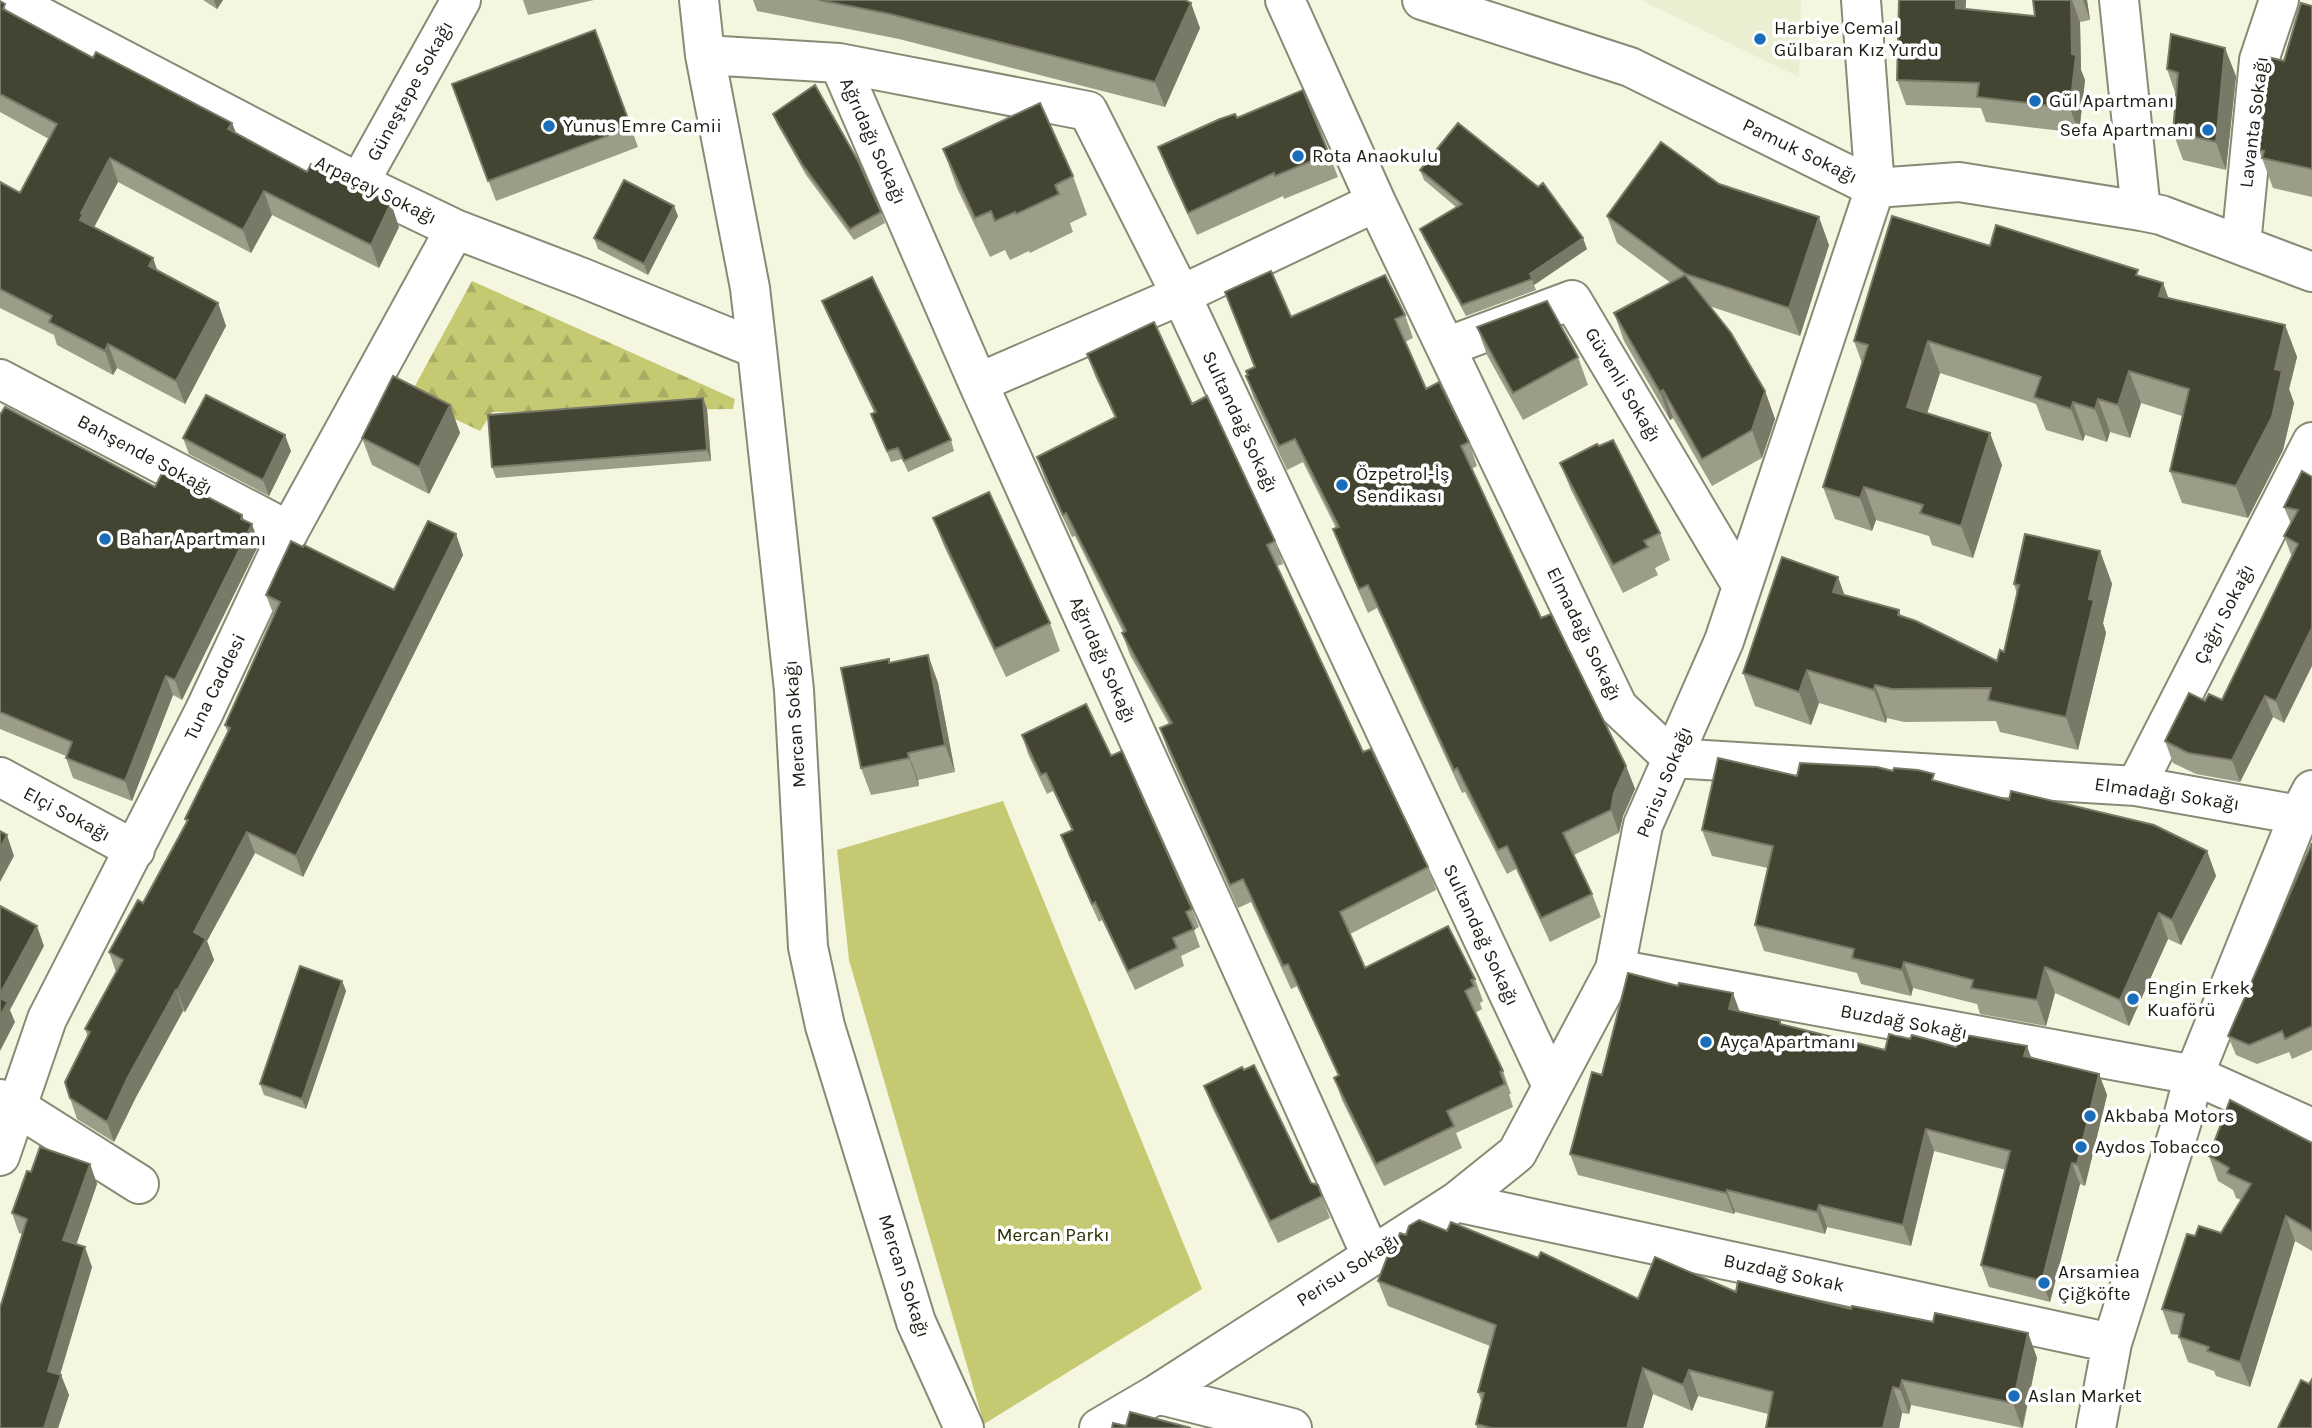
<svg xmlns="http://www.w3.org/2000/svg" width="2312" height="1428" viewBox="0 0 2312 1428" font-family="Karla,sans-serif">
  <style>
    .built { fill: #ebeed0 }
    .green { fill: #c4c972 }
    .forest { fill: url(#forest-firs) }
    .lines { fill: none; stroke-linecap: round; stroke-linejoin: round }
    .minor-casing { stroke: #888a76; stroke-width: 42 }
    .minor { stroke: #fff; stroke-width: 38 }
    .wall { fill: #9c9d89 }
    .shaded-wall { fill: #787966 }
    .building { fill: #434432; stroke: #787966; stroke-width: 2 }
    .poi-dot { fill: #1a6dbb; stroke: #fff; stroke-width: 2.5 }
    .labels { text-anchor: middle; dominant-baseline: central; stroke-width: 7; stroke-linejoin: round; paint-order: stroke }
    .poi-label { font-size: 19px; fill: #1d1d16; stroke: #fff; text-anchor: start }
    .street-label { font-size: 19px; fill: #1d1d16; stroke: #fff }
    .park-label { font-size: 19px; fill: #2a2c00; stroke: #fff }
  </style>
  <defs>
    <pattern id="forest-firs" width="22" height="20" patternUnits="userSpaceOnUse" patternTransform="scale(1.75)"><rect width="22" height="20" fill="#c4c972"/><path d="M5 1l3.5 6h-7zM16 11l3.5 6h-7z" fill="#a8ac62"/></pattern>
  </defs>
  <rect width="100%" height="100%" fill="#f4f6e0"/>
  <!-- built -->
  <path class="built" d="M 1641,0 L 1801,0 L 1799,77 Z"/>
  <!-- green -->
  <path class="green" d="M 1003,801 L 1202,1289 L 984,1424 L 849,960 L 837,850 Z"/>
  <!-- forest -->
  <path class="forest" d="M 472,281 L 735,399 L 733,409 L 492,412 L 480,431 L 409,397 Z"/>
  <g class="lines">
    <!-- minor casing -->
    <g class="minor-casing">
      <path id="minor" d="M 9,0 L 359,183 L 455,229 L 583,278 L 757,349
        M 699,0 L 705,55 L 750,288 L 757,349 L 794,690 L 808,947 L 825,1026 L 916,1322 L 964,1428
        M 1285,0 L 1376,202 L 1618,707 L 1672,758 L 2136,786 L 2299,815
        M 1422,0 L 1630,67 L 1875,188 L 1959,182 L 2141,211 L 2161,215 L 2312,272
        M 2119,0 L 2141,211
        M 705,55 L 839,63 L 1088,111 L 1181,295 L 1552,1086
        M 839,63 L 978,383 L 1371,1255
        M 359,183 L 461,0
        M 2241,245 L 2259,60 L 2279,0
        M 1446,347 L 1572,300 L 1742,586
        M 0,379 L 289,531
        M 978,383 L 1181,295 L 1376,202
        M 0,777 L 135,850
        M 2136,786 L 2312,442
        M 1615,969 L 2194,1075 L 2312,1128
        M 0,1099 L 17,1107 L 139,1184
        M 0,1156 L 47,1019 L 204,712 L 289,531 L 455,229
        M 1456,1202 L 2112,1343
        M 1157,1394 L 1292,1428
        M 1099,1428 L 1157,1394 L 1456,1202 L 1517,1153 L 1615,969 L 1643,825 L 1724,641 L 1875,188 L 1861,0
        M 2096,1428 L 2112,1343 L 2182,1121 L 2194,1075 L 2299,815 L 2312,790"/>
    </g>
    <!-- minor -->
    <use href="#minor" class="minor"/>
  </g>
  <!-- wall -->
  <path class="wall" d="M 203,0 L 223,0 L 217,9 Z
    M 523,0 L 594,0 L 528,15 Z
    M 753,0 L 1185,0 L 1200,28 L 1165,107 L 899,39 L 757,11 Z
    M 1899,0 L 1966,0 L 1965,9 L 2035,16 L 2033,0 L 2087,0 L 2090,20 L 2080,22 L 2081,70 L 2085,80 L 2079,133 L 1986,122 L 1981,108 L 1906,105 L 1897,80 Z
    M 0,1 L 8,12 L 93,58 L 232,123 L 236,133 L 399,227 L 379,268 L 272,215 L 251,253 L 118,182 L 94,227 L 153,258 L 157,270 L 218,303 L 226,326 L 185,404 L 117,368 L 113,375 L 57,345 L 54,335 L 0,308 L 0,182 L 20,193 L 49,139 L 0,112 Z
    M 2312,6 L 2312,197 L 2273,188 L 2259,150 L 2284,61 Z
    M 595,30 L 638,147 L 496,201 L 452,84 Z
    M 2167,69 L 2236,76 L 2226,170 L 2183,160 L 2173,132 L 2176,95 Z
    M 773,114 L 881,212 L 885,223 L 854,240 L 806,175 L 777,124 Z
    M 1237,118 L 1329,154 L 1338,177 L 1284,199 L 1283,196 L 1197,235 L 1167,170 L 1158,147 Z
    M 943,149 L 1073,176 L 1087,215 L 1070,223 L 1073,232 L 1030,253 L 1029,251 L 1010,260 L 1005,250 L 990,257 L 957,188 Z
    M 1420,170 L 1587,249 L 1534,285 L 1536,290 L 1466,316 L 1424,239 L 1420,229 L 1456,207 L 1424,180 Z
    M 1719,184 L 1829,245 L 1800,336 L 1709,306 L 1765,391 L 1775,419 L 1762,458 L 1712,486 L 1673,418 L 1670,420 L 1624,341 L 1614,313 L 1671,283 L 1617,243 L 1607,216 Z
    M 678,216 L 648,275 L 598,249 L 594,238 Z
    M 1990,246 L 2140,276 L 2163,283 L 2168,298 L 2285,325 L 2297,357 L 2289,389 L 2294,403 L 2283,450 L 2248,518 L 2182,503 L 2170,471 L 2182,416 L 2141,403 L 2130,438 L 2110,432 L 2107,442 L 2085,435 L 2083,441 L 2046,430 L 2036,404 L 1940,373 L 1927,413 L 2002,465 L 1973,558 L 1932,545 L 1929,536 L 1876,520 L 1872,531 L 1835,519 L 1823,487 L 1862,363 L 1854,341 Z
    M 1225,292 L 1291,317 L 1405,315 L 1413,338 L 1405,342 L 1426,389 L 1469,442 L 1477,466 L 1471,469 L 1541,618 L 1626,766 L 1635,789 L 1623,816 L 1619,833 L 1574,855 L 1592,894 L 1601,917 L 1550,942 L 1516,869 L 1507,874 L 1465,792 L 1462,793 L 1377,608 L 1368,613 L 1342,553 L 1333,529 L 1336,528 L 1303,462 L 1287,470 L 1254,399 L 1246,376 L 1254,367 Z
    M 822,301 L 951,440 L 954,451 L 908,472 L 902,459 L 891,462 L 871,414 L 874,412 L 826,312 Z
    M 1477,327 L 1578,357 L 1588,385 L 1523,420 L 1487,355 Z
    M 1087,354 L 1192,404 L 1275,541 L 1283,564 L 1277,566 L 1363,752 L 1428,867 L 1436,890 L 1350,934 L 1365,968 L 1475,979 L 1483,1001 L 1480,1003 L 1482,1009 L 1475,1013 L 1503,1071 L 1511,1094 L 1509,1094 L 1513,1107 L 1456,1133 L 1462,1148 L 1384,1186 L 1342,1100 L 1334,1078 L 1338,1076 L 1297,986 L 1291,989 L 1251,902 L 1238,908 L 1168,751 L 1160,728 L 1169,724 L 1130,655 L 1122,633 L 1123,632 L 1075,536 L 1072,537 L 1045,479 L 1037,457 L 1115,418 L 1095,376 Z
    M 703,398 L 707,409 L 711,461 L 496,478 L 492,467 Z
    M 450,405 L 460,433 L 429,494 L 372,465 L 362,438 Z
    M 0,415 L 155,487 L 244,520 L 259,544 L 182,700 L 173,695 L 132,801 L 73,778 L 66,758 L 66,756 L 0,729 Z
    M 183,438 L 291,451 L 269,496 L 189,454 Z
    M 1599,446 L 1660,533 L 1670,560 L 1655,568 L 1658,575 L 1623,593 L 1571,490 L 1560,463 Z
    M 2312,477 L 2284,723 L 2273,717 L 2240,782 L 2196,774 L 2173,763 L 2165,741 L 2205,701 L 2222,700 L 2292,557 L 2284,536 L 2291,524 L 2284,507 Z
    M 933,518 L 1050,623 L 1060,651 L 1006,677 L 944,546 Z
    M 456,534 L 463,555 L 303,877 L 255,853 L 207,941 L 214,960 L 185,1012 L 183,1011 L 136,1097 L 114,1142 L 77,1119 L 70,1098 L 88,1037 L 85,1029 L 116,972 L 109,952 L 143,903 L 187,823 L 185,819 L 228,733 L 225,725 L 274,616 L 266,595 L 394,590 Z
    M 2100,551 L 2112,584 L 2103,623 L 2106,633 L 2078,750 L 2000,732 L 1996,721 L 1904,722 L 1887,718 L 1886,723 L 1819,703 L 1811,725 L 1755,706 L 1743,673 L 1845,595 L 1899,610 L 1901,616 L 1997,661 L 2004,652 L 2017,594 L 2014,584 Z
    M 928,655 L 938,683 L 955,772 L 918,780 L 919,786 L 871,795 L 861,768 L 890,663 Z
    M 1022,735 L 1111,756 L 1192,909 L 1199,927 L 1194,930 L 1200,947 L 1181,956 L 1184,966 L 1135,990 L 1102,920 L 1099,922 L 1068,854 L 1061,835 L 1072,831 L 1053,791 L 1047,794 L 1028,754 Z
    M 1893,771 L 1937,781 L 2207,851 L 2216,876 L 2181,945 L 2168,939 L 2129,1026 L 2055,993 L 2046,1026 L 1980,1014 L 1977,1004 L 1913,988 L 1911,996 L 1861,984 L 1857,973 L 1764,951 L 1755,925 L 1768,868 L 1712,856 L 1702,830 L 1797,776 Z
    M 2312,843 L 2312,1050 L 2292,1059 L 2289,1052 L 2257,1064 L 2236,1055 L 2228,1036 Z
    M 342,981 L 346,991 L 306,1109 L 264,1095 L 260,1084 Z
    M 1740,1011 L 1780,1021 L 1782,1025 L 1885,1050 L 1910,1039 L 2031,1057 L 2099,1074 L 2107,1095 L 2085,1186 L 2080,1184 L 2050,1302 L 1989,1287 L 1981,1265 L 2006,1170 L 1934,1151 L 1911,1246 L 1827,1227 L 1825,1234 L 1735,1212 L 1734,1214 L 1578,1175 L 1570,1154 L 1602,1075 Z
    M 1244,1070 L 1311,1183 L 1322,1196 L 1330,1218 L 1278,1243 L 1212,1107 L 1204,1086 Z
    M 2312,1143 L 2312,1251 L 2295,1241 L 2250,1387 L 2216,1376 L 2214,1371 L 2188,1362 L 2179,1337 L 2179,1335 L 2171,1334 L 2162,1309 L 2195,1236 L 2221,1233 L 2241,1200 L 2236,1198 L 2233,1190 L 2218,1181 L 2209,1156 Z
    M 90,1164 L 97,1184 L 76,1244 L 92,1267 L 60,1375 L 61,1375 L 69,1395 L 58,1428 L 0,1428 L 23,1234 L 19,1233 L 12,1213 L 31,1172 Z
    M 1406,1235 L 1638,1299 L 1736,1292 L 1933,1322 L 2028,1333 L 2037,1358 L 2023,1428 L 1911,1405 L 1909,1414 L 1902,1413 L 1899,1428 L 1766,1428 L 1768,1414 L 1698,1396 L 1692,1411 L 1653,1394 L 1643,1428 L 1477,1428 L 1476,1424 L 1482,1403 L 1478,1392 L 1490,1346 L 1388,1306 L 1378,1281 L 1394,1248 Z"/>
  <!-- shaded-wall -->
  <path class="shaded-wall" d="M 214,0 L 223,0 L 217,9 Z
    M 1956,0 L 1966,0 L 1965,33 L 1956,8 Z
    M 2071,0 L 2072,0 L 2080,22 L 2081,70 L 2085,80 L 2079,133 L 2070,108 L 2072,54 Z
    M 2083,0 L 2087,0 L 2090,20 Z
    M 1191,3 L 1200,28 L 1165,107 L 1155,82 Z
    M 2225,48 L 2236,76 L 2226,170 L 2216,142 Z
    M 232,123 L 241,146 L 228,129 Z
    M 110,158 L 118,182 L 90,235 L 80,220 L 81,213 Z
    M 264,191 L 272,215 L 251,253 L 243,230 Z
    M 391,203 L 399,227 L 379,268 L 371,245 Z
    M 674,206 L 678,216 L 648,275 L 644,264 Z
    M 1819,217 L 1829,245 L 1800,336 L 1789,308 Z
    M 1583,238 L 1587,249 L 1534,285 L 1530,274 Z
    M 153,258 L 161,281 L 149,266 Z
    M 2163,283 L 2175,316 L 2159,296 Z
    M 218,303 L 226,326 L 185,404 L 176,381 Z
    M 2285,325 L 2297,357 L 2289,389 L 2294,403 L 2283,450 L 2248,518 L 2236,486 L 2275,369 Z
    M 1928,341 L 1940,373 L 1919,439 L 1907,407 Z
    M 108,344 L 117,368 L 113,375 L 105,351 Z
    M 2129,371 L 2141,403 L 2130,438 L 2118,405 Z
    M 1663,390 L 1673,418 L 1670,420 L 1660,392 Z
    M 1765,391 L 1775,419 L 1762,458 L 1752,430 Z
    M 703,398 L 707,409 L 711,461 L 707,450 Z
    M 2098,399 L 2110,432 L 2107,442 L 2095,409 Z
    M 2073,402 L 2085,435 L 2083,441 L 2071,409 Z
    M 450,405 L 460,433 L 429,494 L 419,467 Z
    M 1990,433 L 2002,465 L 1973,558 L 1961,526 Z
    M 285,435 L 291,451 L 269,496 L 263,480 Z
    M 1864,487 L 1876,520 L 1872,531 L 1860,498 Z
    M 242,515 L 248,531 L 252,524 L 259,544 L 182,700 L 175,680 Z
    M 456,534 L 463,555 L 303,877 L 296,856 Z
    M 2100,551 L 2112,584 L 2103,623 L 2106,633 L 2078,750 L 2066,717 L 2089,599 Z
    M 1838,577 L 1850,610 L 1833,592 Z
    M 2312,628 L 2312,666 L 2284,723 L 2276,701 Z
    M 928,655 L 938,683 L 955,772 L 945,745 Z
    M 1807,670 L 1819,703 L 1811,725 L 1799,692 Z
    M 166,676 L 173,695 L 132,801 L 125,781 Z
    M 1875,685 L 1887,718 L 1886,723 L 1874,690 Z
    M 2265,696 L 2273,717 L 2240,782 L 2232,760 Z
    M 908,753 L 918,780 L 919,786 L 909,758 Z
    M 1626,766 L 1635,789 L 1623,816 L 1619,833 L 1611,810 L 1614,793 Z
    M 247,832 L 255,853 L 207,941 L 214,960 L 185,1012 L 177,991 L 194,932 Z
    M 7,835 L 14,856 L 0,882 L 0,848 Z
    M 2207,851 L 2216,876 L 2181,945 L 2172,920 Z
    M 2159,913 L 2168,939 L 2129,1026 L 2120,1000 Z
    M 37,926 L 44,946 L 10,1010 L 15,1022 L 0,1051 L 0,994 Z
    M 1904,962 L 1913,988 L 1911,996 L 1902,970 Z
    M 2045,967 L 2055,993 L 2046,1026 L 2037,1000 Z
    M 342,981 L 346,991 L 306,1109 L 302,1099 Z
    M 176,990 L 183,1011 L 136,1097 L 114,1142 L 107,1122 L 128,1077 Z
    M 1733,993 L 1741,1015 L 1729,1009 Z
    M 2027,1046 L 2035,1068 L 2024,1056 Z
    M 2099,1074 L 2107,1095 L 2085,1186 L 2077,1164 Z
    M 1926,1129 L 1934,1151 L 1911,1246 L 1903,1225 Z
    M 2072,1163 L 2080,1184 L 2050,1302 L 2042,1281 Z
    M 90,1164 L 97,1184 L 71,1260 L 63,1240 Z
    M 1727,1190 L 1735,1212 L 1734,1214 L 1726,1193 Z
    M 1819,1205 L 1827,1227 L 1825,1234 L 1817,1212 Z
    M 2286,1216 L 2295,1241 L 2250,1387 L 2240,1362 Z
    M 85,1247 L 92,1267 L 55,1391 L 48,1371 Z
    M 2028,1333 L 2037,1358 L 2022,1428 L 2013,1403 Z
    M 1643,1368 L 1653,1394 L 1643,1428 L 1627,1428 Z
    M 1689,1370 L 1698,1396 L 1692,1411 L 1683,1385 Z
    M 61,1375 L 69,1395 L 58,1428 L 44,1428 Z
    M 1902,1380 L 1911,1405 L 1909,1414 L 1900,1389 Z
    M 1893,1387 L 1902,1413 L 1899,1428 L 1883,1428 Z"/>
  <!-- building -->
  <path class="building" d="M 819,0 L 1185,0 L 1191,3 L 1155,82 L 890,14 Z
    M 1899,0 L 1956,0 L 1956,8 L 2035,16 L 2033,0 L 2071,0 L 2072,54 L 2076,55 L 2070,108 L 1977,97 L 1979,83 L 1897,80 Z
    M 0,1 L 5,4 L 3,9 L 93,58 L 96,52 L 232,123 L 228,129 L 307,172 L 311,164 L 391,203 L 371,245 L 264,191 L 243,230 L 110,158 L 81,213 L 83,214 L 80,220 L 153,258 L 149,266 L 218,303 L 176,381 L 108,344 L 105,351 L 49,322 L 52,316 L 0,289 L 0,182 L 20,193 L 57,124 L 0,94 Z
    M 2301,3 L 2312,6 L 2312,169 L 2262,158 L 2264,151 L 2259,150 L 2268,57 L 2284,61 Z
    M 595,30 L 631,127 L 488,181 L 452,84 Z
    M 2171,34 L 2225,48 L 2216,142 L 2173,132 L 2178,73 L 2167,69 Z
    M 815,85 L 858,161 L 881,212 L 850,229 L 802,164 L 773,114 Z
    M 1303,90 L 1329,154 L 1275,176 L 1274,173 L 1188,213 L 1158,147 L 1220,119 L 1235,114 L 1237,118 Z
    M 1040,103 L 1073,176 L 1055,185 L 1059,194 L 1016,214 L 1015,212 L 995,221 L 991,211 L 975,218 L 943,149 Z
    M 1458,123 L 1538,187 L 1543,183 L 1583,238 L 1530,274 L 1532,279 L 1462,305 L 1420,229 L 1462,204 L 1420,170 Z
    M 1661,142 L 1719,184 L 1819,217 L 1789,308 L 1686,274 L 1607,216 Z
    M 624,180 L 674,206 L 644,264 L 594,238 Z
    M 1892,216 L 1990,246 L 1996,225 L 2138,270 L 2136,275 L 2163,283 L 2159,296 L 2285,325 L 2275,369 L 2282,371 L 2272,417 L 2236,486 L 2170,471 L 2189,389 L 2129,371 L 2118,405 L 2098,399 L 2095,409 L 2073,402 L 2071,409 L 2034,397 L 2041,377 L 1928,341 L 1907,407 L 1990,433 L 1961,526 L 1920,513 L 1923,505 L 1864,487 L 1860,498 L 1823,487 L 1868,345 L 1854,341 Z
    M 1271,271 L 1291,317 L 1385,275 L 1405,315 L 1395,319 L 1426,389 L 1439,382 L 1469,442 L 1461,446 L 1541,618 L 1551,614 L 1626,766 L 1614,793 L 1611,810 L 1563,833 L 1592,894 L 1541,918 L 1507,846 L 1498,850 L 1457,768 L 1454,770 L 1368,585 L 1359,589 L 1333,529 L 1339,527 L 1295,439 L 1279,446 L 1246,376 L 1248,375 L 1246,371 L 1255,367 L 1225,292 Z
    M 1685,275 L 1731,333 L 1765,391 L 1752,430 L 1702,459 L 1663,390 L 1660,392 L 1614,313 Z
    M 872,277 L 951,440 L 904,461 L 898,448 L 887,451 L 871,414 L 876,412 L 822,301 Z
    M 1547,301 L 1578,357 L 1513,393 L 1477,327 Z
    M 1154,322 L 1192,404 L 1207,396 L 1275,541 L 1267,545 L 1363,752 L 1371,749 L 1428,867 L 1340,912 L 1365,968 L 1448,926 L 1475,979 L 1471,980 L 1474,986 L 1465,991 L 1503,1071 L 1500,1072 L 1505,1084 L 1447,1111 L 1454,1126 L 1376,1164 L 1334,1078 L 1339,1075 L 1288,964 L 1283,966 L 1243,879 L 1230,885 L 1160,728 L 1172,723 L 1122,633 L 1126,631 L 1066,513 L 1063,515 L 1037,457 L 1116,417 L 1087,354 Z
    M 393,376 L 450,405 L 419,467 L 362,438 Z
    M 206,395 L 285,435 L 263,480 L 183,438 Z
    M 703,398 L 707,450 L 492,467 L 488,415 Z
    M 5,407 L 155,487 L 162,473 L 242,515 L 241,519 L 252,524 L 175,680 L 166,676 L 125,781 L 66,758 L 72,742 L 0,712 L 0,415 Z
    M 1613,440 L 1660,533 L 1644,541 L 1648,547 L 1613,565 L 1560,463 L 1597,444 L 1599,446 Z
    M 2302,471 L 2312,477 L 2312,628 L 2276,701 L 2265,696 L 2232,760 L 2188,753 L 2165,741 L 2189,693 L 2205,701 L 2209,694 L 2222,700 L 2298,544 L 2284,536 L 2298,510 L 2284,507 Z
    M 989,492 L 1050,623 L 995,649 L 933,518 Z
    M 428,521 L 456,534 L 296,856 L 247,832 L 194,932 L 206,939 L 177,991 L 176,990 L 128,1077 L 107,1122 L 70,1098 L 65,1082 L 90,1032 L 85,1029 L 123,960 L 109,952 L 138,900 L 143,903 L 188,820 L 185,819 L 230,728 L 225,725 L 280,602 L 266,595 L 291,541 L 303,547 L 304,545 L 394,590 Z
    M 2025,534 L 2100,551 L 2089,599 L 2094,600 L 2066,717 L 1988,700 L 1991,688 L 1892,689 L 1875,685 L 1874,690 L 1807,670 L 1799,692 L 1743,673 L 1782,557 L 1838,577 L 1833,592 L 1899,610 L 1898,615 L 1916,621 L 1997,661 L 2000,650 L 2004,652 L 2019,585 L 2014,584 Z
    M 928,655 L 945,745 L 908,753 L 909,758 L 861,768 L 841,668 L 889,659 L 889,663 Z
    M 1086,704 L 1111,756 L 1122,751 L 1192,909 L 1186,912 L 1194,929 L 1173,938 L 1177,948 L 1128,971 L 1095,902 L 1092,904 L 1061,835 L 1073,830 L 1046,773 L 1041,775 L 1022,735 Z
    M 1718,758 L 1797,776 L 1800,763 L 1877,767 L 1893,771 L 1894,768 L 1918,770 L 1934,774 L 1932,780 L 2009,800 L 2011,791 L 2154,825 L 2207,851 L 2172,920 L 2159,913 L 2120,1000 L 2045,967 L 2037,1000 L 1971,988 L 1973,980 L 1904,962 L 1902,970 L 1852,958 L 1854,949 L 1755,925 L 1773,846 L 1702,830 Z
    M 0,831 L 7,835 L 0,848 Z
    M 2312,843 L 2312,1026 L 2285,1039 L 2282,1031 L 2249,1045 L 2228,1036 Z
    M 0,906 L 37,926 L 0,994 Z
    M 300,966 L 342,981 L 302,1099 L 260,1084 Z
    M 1628,973 L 1678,986 L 1679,983 L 1733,993 L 1729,1009 L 1780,1021 L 1780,1024 L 1885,1050 L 1889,1034 L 1910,1039 L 1912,1035 L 1956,1047 L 1960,1034 L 2027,1046 L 2024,1056 L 2099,1074 L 2077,1164 L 2072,1163 L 2042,1281 L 1981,1265 L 2010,1151 L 1926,1129 L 1903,1225 L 1819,1205 L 1817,1212 L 1727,1190 L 1726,1193 L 1570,1154 L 1592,1072 L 1602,1075 Z
    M 0,998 L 8,1002 L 0,1016 Z
    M 1254,1065 L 1311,1183 L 1318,1185 L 1322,1196 L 1270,1221 L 1204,1086 L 1242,1067 L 1244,1070 Z
    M 2230,1100 L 2312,1143 L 2312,1231 L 2286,1216 L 2240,1362 L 2207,1351 L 2209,1347 L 2179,1337 L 2184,1314 L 2162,1309 L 2187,1234 L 2195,1236 L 2199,1226 L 2221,1233 L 2251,1184 L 2227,1173 L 2229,1168 L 2209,1156 Z
    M 40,1147 L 90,1164 L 63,1240 L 85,1247 L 48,1371 L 61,1375 L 44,1428 L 0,1428 L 0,1308 L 27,1219 L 12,1213 L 27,1171 L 31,1172 Z
    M 1419,1220 L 1447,1231 L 1451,1222 L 1538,1258 L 1541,1252 L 1638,1299 L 1655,1257 L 1736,1292 L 1738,1281 L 1851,1309 L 1852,1306 L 1933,1322 L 1935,1313 L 2028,1333 L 2013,1403 L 1902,1380 L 1900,1389 L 1893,1387 L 1883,1428 L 1766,1428 L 1773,1392 L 1689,1370 L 1683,1385 L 1643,1368 L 1627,1428 L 1492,1428 L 1476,1424 L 1484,1393 L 1478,1392 L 1496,1325 L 1378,1281 L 1391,1247 L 1394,1248 L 1400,1233 L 1406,1235 L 1409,1226 Z
    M 2312,1379 L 2312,1428 L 2278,1428 L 2301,1380 L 2309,1384 Z
    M 1130,1412 L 1191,1428 L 1112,1428 L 1113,1423 L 1126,1426 Z"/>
  <!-- markers -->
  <g class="poi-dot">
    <circle cx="1760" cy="39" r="7"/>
    <circle cx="2035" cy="101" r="7"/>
    <circle cx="549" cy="126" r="7"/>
    <circle cx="2208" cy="130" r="7"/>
    <circle cx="1298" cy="156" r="7"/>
    <circle cx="1342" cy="485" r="7"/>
    <circle cx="105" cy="539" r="7"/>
    <circle cx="2133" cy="999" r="7"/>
    <circle cx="1706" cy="1042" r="7"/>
    <circle cx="2090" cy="1116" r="7"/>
    <circle cx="2081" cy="1147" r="7"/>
    <circle cx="2044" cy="1283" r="7"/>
    <circle cx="2014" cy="1396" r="7"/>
  </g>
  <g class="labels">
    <!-- poi labels -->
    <g class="poi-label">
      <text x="1774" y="28">Harbiye Cemal<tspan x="1774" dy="22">Gülbaran Kız Yurdu</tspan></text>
      <text x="2049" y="101">Gül Apartmanı</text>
      <text x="563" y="126">Yunus Emre Camii</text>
      <text x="2194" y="130" text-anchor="end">Sefa Apartmanı</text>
      <text x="1312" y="156">Rota Anaokulu</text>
      <text x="1356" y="474">Özpetrol-İş<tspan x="1356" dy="22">Sendikası</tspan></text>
      <text x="119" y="539">Bahar Apartmanı</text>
      <text x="2147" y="988">Engin Erkek<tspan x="2147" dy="22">Kuaförü</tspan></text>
      <text x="1720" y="1042">Ayça Apartmanı</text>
      <text x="2104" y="1116">Akbaba Motors</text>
      <text x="2095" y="1147">Aydos Tobacco</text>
      <text x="2058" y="1272">Arsamiea<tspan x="2058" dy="22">Çiğköfte</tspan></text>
      <text x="2028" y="1396">Aslan Market</text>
    </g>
    <!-- street labels -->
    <g class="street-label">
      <text transform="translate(410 91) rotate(-61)">Güneştepe Sokağı</text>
      <text transform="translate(2254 122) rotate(-83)">Lavanta Sokağı</text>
      <text transform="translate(873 141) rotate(66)">Ağrıdağı Sokağı</text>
      <text transform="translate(1800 151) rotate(26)">Pamuk Sokağı</text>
      <text transform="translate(376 190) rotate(26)">Arpaçay Sokağı</text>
      <text transform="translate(1623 385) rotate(59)">Güvenli Sokağı</text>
      <text transform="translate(1240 422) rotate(65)">Sultandağ Sokağı</text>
      <text transform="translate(145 455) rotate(28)">Bahşende Sokağı</text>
      <text transform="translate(2224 614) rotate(-63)">Çağrı Sokağı</text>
      <text transform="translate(1584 634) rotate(64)">Elmadağı Sokağı</text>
      <text transform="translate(1103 660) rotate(66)">Ağrıdağı Sokağı</text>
      <text transform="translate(215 687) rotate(-64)">Tuna Caddesi</text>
      <text transform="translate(795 724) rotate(-94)">Mercan Sokağı</text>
      <text transform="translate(1664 782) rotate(-68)">Perisu Sokağı</text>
      <text transform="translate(2167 794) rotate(8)">Elmadağı Sokağı</text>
      <text transform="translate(67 814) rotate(28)">Elçi Sokağı</text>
      <text transform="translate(1481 935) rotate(65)">Sultandağ Sokağı</text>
      <text transform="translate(1904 1022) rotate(10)">Buzdağ Sokağı</text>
      <text transform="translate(1348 1270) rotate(-33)">Perisu Sokağı</text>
      <text transform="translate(1784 1273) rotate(12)">Buzdağ Sokak</text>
      <text transform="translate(904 1276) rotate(72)">Mercan Sokağı</text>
    </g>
    <!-- park labels -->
    <g class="park-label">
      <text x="1053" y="1235">Mercan Parkı</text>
    </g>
  </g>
</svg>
